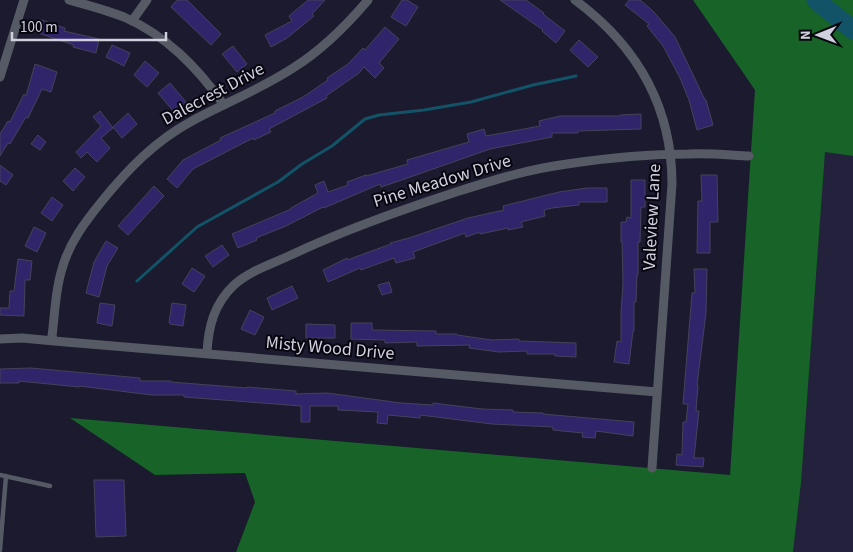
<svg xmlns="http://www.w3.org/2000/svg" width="853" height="552" viewBox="0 0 853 552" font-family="'Source Sans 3',sans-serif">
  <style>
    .built { fill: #23213b }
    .forest { fill: #176328 }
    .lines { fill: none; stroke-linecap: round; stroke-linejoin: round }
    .stream { stroke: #125368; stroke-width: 3 }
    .river { stroke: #125368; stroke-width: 19 }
    .building { fill: #30246b; stroke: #44435a }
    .lane { stroke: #555a64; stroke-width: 4.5 }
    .street { stroke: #555a64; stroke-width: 9 }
    .labels { text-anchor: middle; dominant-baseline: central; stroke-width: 4; stroke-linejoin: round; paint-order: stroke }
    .street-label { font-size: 18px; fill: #d0d0de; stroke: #07060f }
  </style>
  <rect width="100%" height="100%" fill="#1b1a2e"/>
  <!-- built -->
  <path class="built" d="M 828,105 L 853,110 L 853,552 L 793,552 L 801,483 Z"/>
  <!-- forest -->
  <path class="forest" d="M 693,0 L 853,0 L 853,156 L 825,152 L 801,483 L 793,552 L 236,552 L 255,502 L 245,473 L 155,475 L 70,418 L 730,475 L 755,90 Z"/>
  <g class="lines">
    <!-- stream -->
    <path class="stream" d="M 137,281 L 197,227 L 278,182 L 302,164 L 332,146 L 365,119 L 379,115 L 424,110 L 471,102 L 533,85 L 576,76"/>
    <!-- river -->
    <path class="river" d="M 816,0 L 853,30"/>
  </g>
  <!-- building -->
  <path class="building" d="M 177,0 L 187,0 L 221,34 L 211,45 L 171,7 Z
    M 308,0 L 325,0 L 312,14 L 314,16 L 287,38 L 271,47 L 265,35 L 292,21 L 289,16 Z
    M 402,0 L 407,0 L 418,7 L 406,26 L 391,17 Z
    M 500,0 L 526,0 L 544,13 L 543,14 L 565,31 L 556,43 L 542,31 L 543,30 Z
    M 629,0 L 640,0 L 653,11 L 675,37 L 705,100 L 706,100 L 713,125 L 697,130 L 689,100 L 680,78 L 663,46 L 647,26 L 649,24 L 625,5 Z
    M 39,19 L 65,28 L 64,31 L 99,39 L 96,53 L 73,47 L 74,45 L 35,32 Z
    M 385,27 L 399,39 L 379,63 L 384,68 L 375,78 L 364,67 L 359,73 L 326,96 L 327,98 L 269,129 L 271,132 L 254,140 L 253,138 L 193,169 L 177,188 L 167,179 L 183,160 L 221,140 L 220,138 L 275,113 L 275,111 L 303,97 L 328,80 L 327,78 L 348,64 L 363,48 L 365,50 Z
    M 579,40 L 598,57 L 588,67 L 570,50 Z
    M 112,45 L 130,53 L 124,66 L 106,57 Z
    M 233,46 L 247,64 L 237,72 L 222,54 Z
    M 145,61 L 159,73 L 147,87 L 134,75 Z
    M 35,64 L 57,72 L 51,92 L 42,89 L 28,118 L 26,117 L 10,144 L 8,143 L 0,156 L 0,134 L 8,121 L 10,122 L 24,94 L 26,96 Z
    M 170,83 L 186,102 L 174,112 L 158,93 Z
    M 100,111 L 113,128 L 101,138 L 110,148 L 97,162 L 87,152 L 81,158 L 76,152 L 101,126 L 93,117 Z
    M 128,113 L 137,124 L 122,138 L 113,127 Z
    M 641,114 L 641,129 L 578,131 L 578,133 L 552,133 L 552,137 L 490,149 L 396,182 L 381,187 L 380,184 L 324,208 L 323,207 L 286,226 L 256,238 L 257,240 L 238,248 L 232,234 L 291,209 L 291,208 L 318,193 L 315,185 L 324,181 L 328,192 L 348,185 L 347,182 L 366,175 L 366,176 L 408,164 L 407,160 L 469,142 L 467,134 L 484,129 L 486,136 L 540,126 L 539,121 L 560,116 L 620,116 L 620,115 Z
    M 38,135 L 46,142 L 40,150 L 31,144 Z
    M 0,165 L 13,175 L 6,185 L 0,181 Z
    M 75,168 L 85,177 L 73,191 L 63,181 Z
    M 701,175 L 717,175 L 718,222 L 710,222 L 710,253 L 697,253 L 698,201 L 702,201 Z
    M 631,180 L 645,180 L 645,207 L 641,207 L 640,242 L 638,242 L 638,275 L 637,275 L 636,302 L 634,302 L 634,331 L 633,331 L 629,364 L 614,362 L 617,341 L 621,342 L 621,312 L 623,283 L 622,242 L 621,242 L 621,222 L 626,222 L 627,217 L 631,218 Z
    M 154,186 L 164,196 L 128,235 L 118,226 Z
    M 587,188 L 607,188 L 607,202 L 579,202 L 579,205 L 552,208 L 544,210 L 545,216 L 521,222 L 523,227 L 508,230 L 508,228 L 480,234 L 480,232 L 466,237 L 465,233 L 413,252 L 415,258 L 396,263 L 394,258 L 361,270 L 360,268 L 328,282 L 323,270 L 347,258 L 347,260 L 391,244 L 390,243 L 409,238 L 468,218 L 504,210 L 503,206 L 559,192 Z
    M 52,197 L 63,205 L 52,221 L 41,213 Z
    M 34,227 L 46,233 L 37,252 L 25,246 Z
    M 106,241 L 118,248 L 107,266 L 99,297 L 86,293 L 94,262 Z
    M 222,245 L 229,255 L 213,267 L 205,256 Z
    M 18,259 L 32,261 L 30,280 L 25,280 L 24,316 L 0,315 L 0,308 L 9,308 L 10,291 L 14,291 Z
    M 192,268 L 205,276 L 194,292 L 182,284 Z
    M 694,269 L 707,269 L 706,313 L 697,385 L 698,385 L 696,411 L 699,411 L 694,458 L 704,458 L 703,467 L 676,465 L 677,454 L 682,455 L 683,422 L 686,422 L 688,404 L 683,404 L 692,293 L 695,293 Z
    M 389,282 L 392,292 L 382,295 L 378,285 Z
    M 292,286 L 298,298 L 272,310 L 267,298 Z
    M 100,303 L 115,305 L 112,326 L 97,323 Z
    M 172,303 L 186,305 L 183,326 L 170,324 L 169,322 Z
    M 250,310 L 264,317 L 255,335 L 241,329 Z
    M 351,323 L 372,323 L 372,330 L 436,331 L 436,334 L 457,334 L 457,335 L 492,340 L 519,339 L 519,341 L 576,343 L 576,357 L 555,356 L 555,354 L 527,354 L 527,351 L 499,352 L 469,348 L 470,345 L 417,346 L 417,342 L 385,343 L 385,340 L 351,339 Z
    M 306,324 L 335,325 L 335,338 L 306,338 Z
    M 31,368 L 140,378 L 140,381 L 171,381 L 171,382 L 247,388 L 247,387 L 296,391 L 296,394 L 327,393 L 401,403 L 433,405 L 433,403 L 482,409 L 513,410 L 513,412 L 543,413 L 543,414 L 634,422 L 633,436 L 596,431 L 595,438 L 582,437 L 583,433 L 553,430 L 553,427 L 492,424 L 420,415 L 420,418 L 388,415 L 387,424 L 377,423 L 378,412 L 338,410 L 338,406 L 310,406 L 310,422 L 301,422 L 301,406 L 184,397 L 184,395 L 152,395 L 79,386 L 79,387 L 19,381 L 19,383 L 0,383 L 0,369 Z
    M 94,480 L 124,480 L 126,536 L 96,537 Z"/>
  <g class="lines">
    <!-- lane -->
    <path class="lane" d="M 0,475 L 50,486
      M 0,550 L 6,476"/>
    <!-- street -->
    <path class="street" d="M 69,0 C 87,5 106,10 124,17 C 167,36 197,67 224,105
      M 575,0 C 637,46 672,106 672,184 L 652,468
      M 132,21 L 147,0
      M 0,77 L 24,0
      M 0,339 L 22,338 L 54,341 L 657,392
      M 54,341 L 52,336 C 55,314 55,291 62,269 C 69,243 85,222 102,201 C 128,169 155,141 192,121 C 225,103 261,89 293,68 C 322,50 346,26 368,0
      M 207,354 C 208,327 214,304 234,285 C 249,271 272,264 291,255 C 344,230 398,211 453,193 C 491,181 528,169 567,164 C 607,158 648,154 688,154 C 708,153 729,155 749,156"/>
  </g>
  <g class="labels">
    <!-- street labels -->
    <g class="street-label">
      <text transform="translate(213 94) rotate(-28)">Dalecrest Drive</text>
      <text transform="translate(442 181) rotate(-17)">Pine Meadow Drive</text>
      <text transform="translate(652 217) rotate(-87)">Valeview Lane</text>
      <text transform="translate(330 348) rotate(5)">Misty Wood Drive</text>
    </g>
  </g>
  <!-- north arrow -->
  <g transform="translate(818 35) rotate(269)" stroke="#07060f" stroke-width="4" paint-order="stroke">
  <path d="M0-4L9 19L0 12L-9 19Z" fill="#d0d0de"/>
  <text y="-8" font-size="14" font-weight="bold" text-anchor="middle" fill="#d0d0de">N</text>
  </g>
  <!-- scale -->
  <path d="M12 32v8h154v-8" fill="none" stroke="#d0d0de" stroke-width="2.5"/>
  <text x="20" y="32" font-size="15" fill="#d0d0de" stroke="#07060f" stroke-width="4" paint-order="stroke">100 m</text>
</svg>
